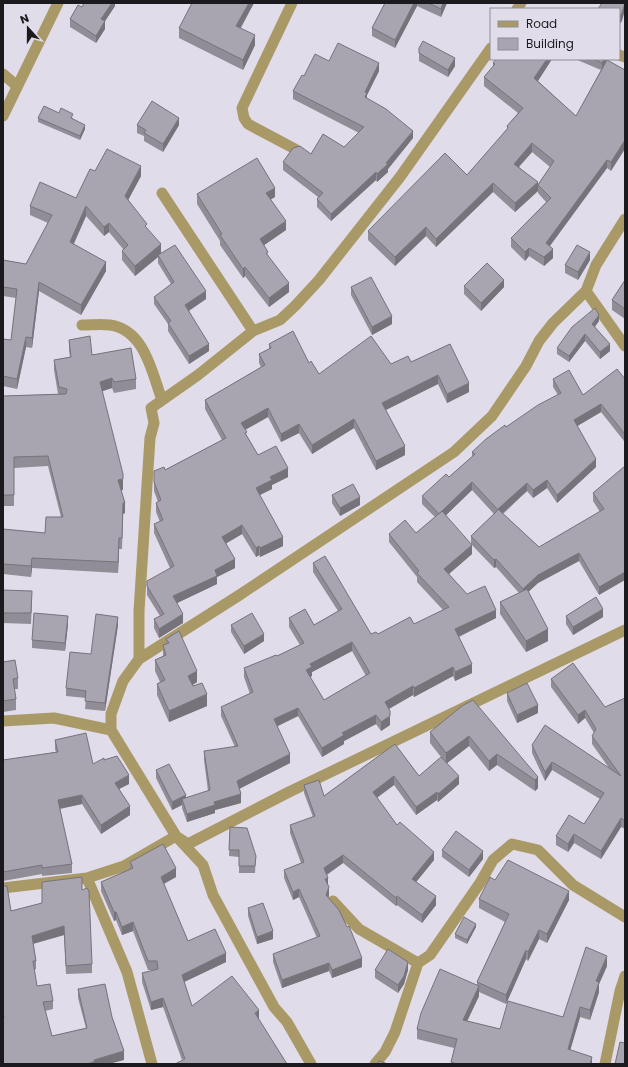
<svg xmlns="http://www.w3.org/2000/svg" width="628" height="1067" viewBox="0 0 628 1067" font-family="Poppins,sans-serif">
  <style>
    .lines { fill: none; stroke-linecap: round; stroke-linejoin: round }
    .minor { stroke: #a99967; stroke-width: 11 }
    .tertiary { stroke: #a99967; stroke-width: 11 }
    .wall { fill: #908d97; fill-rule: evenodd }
    .shaded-wall { fill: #76737b }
    .building { fill: #a8a4b0; stroke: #76737b; fill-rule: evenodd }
  </style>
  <rect width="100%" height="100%" fill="#e0dce9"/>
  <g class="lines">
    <!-- minor -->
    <path class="minor" d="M 292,3 L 242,108 L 244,118 L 248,124 L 295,149
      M 517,9 L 521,3
      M 619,55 L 625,57
      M 3,74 L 17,86
      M 162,193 L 253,331
      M 586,291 L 625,346
      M 82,325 C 91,325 101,324 110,325 C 145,330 152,373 162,400
      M 139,659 L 238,596 L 454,452 L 492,416 L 526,366 L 539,341 L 553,323 L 586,291 L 596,265 L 625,219
      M 3,721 L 54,718 L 111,730 L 176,836 L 203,865 L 213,895 L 274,1007 L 287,1022 L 311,1064
      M 111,730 L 111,714 L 123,681 L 139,659 L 139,611 L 150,438 L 154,423 L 151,408 L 198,375 L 253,331 L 280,320 L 295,306 L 319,280 L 400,177 L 491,48
      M 87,878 L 127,972 L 152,1064
      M 3,888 L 87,878 L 124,866 L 176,836 L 188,844 L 289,792 L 625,630
      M 333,901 L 359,929 L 418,963
      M 375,1064 L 385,1052 L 395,1032 L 418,963 L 430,955 L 480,883 L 493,860 L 512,844 L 538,850 L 573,885 L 625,917
      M 605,1064 L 620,991 L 625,976"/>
    <!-- tertiary -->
    <path class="tertiary" d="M 3,116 L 58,3"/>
  </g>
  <!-- wall -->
  <path class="wall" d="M 115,3 L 115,6 L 105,21 L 105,29 L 96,43 L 70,27 L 70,19 L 82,7 Z
    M 198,3 L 254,3 L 241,28 L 255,45 L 243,70 L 179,38 L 179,28 Z
    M 385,3 L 447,3 L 441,17 L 417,6 L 395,48 L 372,36 L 372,28 Z
    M 419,48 L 455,66 L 448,77 L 419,61 Z
    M 552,59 L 538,81 L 576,116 L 601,70 L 575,59 L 607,59 L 607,60 L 625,70 L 611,171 L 607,168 L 550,246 L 553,258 L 544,266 L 529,256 L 525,261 L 511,247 L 511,238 L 546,202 L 538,193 L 538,191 L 515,212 L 493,192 L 436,247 L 426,236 L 395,266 L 368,240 L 368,231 L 467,175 L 507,130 L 507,126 L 518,113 L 484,86 L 484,77 L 493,67 L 493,63 ZM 532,152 L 550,167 L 538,184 L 519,167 Z
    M 329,61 L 379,71 L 367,95 L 367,98 L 413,138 L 388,169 L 388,172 L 377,182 L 376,180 L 331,221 L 317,207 L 317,199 L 318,197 L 283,170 L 283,162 L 311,154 L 344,147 L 359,133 L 293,99 L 293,91 L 304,76 Z
    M 59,113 L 73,118 L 73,119 L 85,129 L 80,140 L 38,122 L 38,118 Z
    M 137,125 L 179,125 L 163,152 L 144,141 L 144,136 L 137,133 Z
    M 95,171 L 141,176 L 128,200 L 147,228 L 161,253 L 206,299 L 189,311 L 209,351 L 189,364 L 168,331 L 168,324 L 154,304 L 154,297 L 171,284 L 158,263 L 158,257 L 135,276 L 122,260 L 122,251 L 123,249 L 109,232 L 104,236 L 86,216 L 74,244 L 106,271 L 81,315 L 39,291 L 32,348 L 26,347 L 17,389 L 3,386 L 3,339 L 11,340 L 16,298 L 3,296 L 3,260 L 26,264 L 48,223 L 30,215 L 30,206 L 76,198 Z
    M 197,194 L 275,197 L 271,199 L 286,230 L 264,245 L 268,255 L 289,292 L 269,307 L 245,276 L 243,278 L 220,245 L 220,241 L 197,204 Z
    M 590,260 L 578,280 L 565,273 L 565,265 Z
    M 625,280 L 625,319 L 612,310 L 612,300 Z
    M 464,286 L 504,287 L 481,311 L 464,294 Z
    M 351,287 L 392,324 L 372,335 L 351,295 Z
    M 599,321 L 595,327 L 610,351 L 600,359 L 585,341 L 569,362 L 557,354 L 557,348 Z
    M 69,340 L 92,355 L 136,379 L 136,389 L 114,393 L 112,388 L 102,391 L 123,490 L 121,490 L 125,513 L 123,514 L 122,549 L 119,549 L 118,573 L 32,568 L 31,577 L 3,574 L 3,529 L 45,533 L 61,517 L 48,466 L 14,468 L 14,506 L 3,506 L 3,396 L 58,394 L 54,370 L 54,360 L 70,357 L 69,350 Z
    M 269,344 L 309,363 L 319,374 L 411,362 L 450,344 L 469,392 L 447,403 L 438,384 L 385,410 L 405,455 L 376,470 L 354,428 L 312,454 L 299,433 L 281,442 L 268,417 L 245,430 L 247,436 L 258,455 L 288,477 L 272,485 L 272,489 L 259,495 L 283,546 L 260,557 L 259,555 L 256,557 L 242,534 L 226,543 L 235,568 L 217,577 L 217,584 L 177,603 L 183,623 L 159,638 L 154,628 L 154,619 L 160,616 L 147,595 L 147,586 L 170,568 L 154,533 L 154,524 L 160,522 L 156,512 L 156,503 L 158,502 L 154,491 L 154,482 L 165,470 L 222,440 L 205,409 L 205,400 L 261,367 L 259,363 L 259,354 L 269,349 Z
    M 553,379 L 583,395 L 625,379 L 625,440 L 624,441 L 601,412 L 577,426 L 596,467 L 557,503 L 547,488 L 533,498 L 527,491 L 503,514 L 539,547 L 600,512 L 593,501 L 593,493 L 625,466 L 599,595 L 579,561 L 538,583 L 528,592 L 548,641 L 526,652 L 500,614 L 500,602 L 519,593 L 496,567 L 494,568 L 471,544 L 471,536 L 494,514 L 472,490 L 446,515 L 472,554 L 449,574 L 467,594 L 496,618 L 459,637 L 472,673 L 455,681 L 453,676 L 414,697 L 413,695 L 389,709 L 390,725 L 381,731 L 376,724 L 344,741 L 344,744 L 322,757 L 298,716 L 277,726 L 290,763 L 239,789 L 241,803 L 215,810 L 215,813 L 187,822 L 182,808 L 182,805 L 172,810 L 156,778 L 156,770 L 186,798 L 208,791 L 204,760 L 204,751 L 235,747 L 221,716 L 221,707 L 250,694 L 244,677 L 244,668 L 277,656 L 300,645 L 289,627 L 289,618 L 314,625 L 338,611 L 313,572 L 313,563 L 371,634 L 378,634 L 414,624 L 443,610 L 417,582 L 417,577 L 389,542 L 389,534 L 416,533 L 435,517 L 422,504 L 422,496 L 449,477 L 472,457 L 472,452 L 506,427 L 558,395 L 553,387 ZM 352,651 L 366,676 L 324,700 L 310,677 L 312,676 L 312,672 Z
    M 332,495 L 360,505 L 340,516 L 332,503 Z
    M 3,590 L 32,601 L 31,624 L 3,623 Z
    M 566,616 L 603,617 L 573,635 L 566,624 Z
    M 68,624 L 65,651 L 32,648 L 32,640 Z
    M 118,625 L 105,711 L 85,709 L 86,698 L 66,696 L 66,688 L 91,654 Z
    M 231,625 L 264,641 L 244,654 L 231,632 Z
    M 166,639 L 197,682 L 192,685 L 207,706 L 169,722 L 157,695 L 157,684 L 160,682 L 155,671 L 155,660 L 163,656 L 163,645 L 166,644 Z
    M 3,662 L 18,678 L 18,689 L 14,689 L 16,699 L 16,710 L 3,712 Z
    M 551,679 L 605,707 L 625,698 L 625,829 L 621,827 L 601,859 L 574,843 L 568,852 L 556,845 L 556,836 L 584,824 L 600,799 L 552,770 L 545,781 L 532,753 L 532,745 L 609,768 L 592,744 L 592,736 L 594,733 L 585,718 L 578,724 L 551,687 Z
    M 507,693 L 538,713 L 517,723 L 507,701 Z
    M 462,706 L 538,777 L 538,788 L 535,791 L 497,765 L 489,771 L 469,746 L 447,763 L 459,784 L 438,802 L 437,800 L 416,815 L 394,785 L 377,798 L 397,825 L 434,860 L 416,882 L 436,905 L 422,923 L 397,905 L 396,906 L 343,863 L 327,875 L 329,896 L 328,897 L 362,967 L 332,978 L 329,971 L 282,988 L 273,962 L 273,954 L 317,938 L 299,897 L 293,900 L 284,878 L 284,870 L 301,863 L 290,833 L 290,825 L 313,817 L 304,793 L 304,785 L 324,796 L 395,744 L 419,776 L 441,757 L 430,743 L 430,732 Z
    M 55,740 L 93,764 L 104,760 L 129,784 L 119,789 L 130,815 L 101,834 L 82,804 L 60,809 L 72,864 L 72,873 L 42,876 L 42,874 L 3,881 L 3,760 L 56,752 L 55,749 Z
    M 230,827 L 256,856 L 255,873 L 239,873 L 239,857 L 229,856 Z
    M 442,850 L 483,859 L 469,877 L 442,857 Z
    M 130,862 L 176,877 L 164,884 L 188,941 L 226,962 L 184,982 L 192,1006 L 259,1019 L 182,1060 L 163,1007 L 151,1010 L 142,982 L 142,973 L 156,970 L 148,970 L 133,931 L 122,935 L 116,920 L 114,921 L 101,891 L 101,882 L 130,869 Z
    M 495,880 L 569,900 L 547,943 L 539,939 L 528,961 L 526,959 L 506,1004 L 479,992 L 479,996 L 467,1021 L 500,1029 L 563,1017 L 607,966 L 599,984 L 599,992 L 590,1020 L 580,1017 L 570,1050 L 592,1064 L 451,1064 L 454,1048 L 417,1039 L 417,1029 L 477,985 L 477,982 L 505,922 L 479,908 L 479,899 Z
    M 3,886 L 11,911 L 42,903 L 82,890 L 92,964 L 92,973 L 66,974 L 64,935 L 33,944 L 36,961 L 36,969 L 34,970 L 37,986 L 53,1001 L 53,1009 L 45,1011 L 52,1036 L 86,1028 L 78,998 L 78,989 L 112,1017 L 124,1060 L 3,1064 Z
    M 248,908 L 273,939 L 257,944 L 248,916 Z
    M 476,927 L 467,944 L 455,938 L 455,934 Z
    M 375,970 L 408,970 L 404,984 L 398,993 L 375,978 Z"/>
  <!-- shaded-wall -->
  <path class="shaded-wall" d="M 112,3 L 115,3 L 115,6 L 101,27 L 101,19 Z
    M 249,3 L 254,3 L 236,35 L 236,26 Z
    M 414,3 L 417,3 L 417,6 L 395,48 L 395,40 Z
    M 443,3 L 447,3 L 441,17 L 441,9 Z
    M 625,3 L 625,10 L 622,21 L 619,25 L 619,18 Z
    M 105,21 L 105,29 L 96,43 L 96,36 Z
    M 255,35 L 255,45 L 243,70 L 243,60 Z
    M 455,58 L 455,66 L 448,77 L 448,70 Z
    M 547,59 L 552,59 L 534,87 L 534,78 Z
    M 604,59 L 607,59 L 602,71 L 602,63 Z
    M 379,63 L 379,71 L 367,95 L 367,101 L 365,105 L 365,92 Z
    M 179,118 L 179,125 L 163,152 L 163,144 Z
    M 85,125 L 85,129 L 80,140 L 80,136 Z
    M 413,131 L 413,138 L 388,169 L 388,172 L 377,182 L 377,174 Z
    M 625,140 L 625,149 L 611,171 L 611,162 Z
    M 532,143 L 532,152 L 514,172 L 514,164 Z
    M 607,160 L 607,168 L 546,251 L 546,243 Z
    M 141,166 L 141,176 L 125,206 L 125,196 Z
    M 376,172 L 376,180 L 331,221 L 331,214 Z
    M 538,182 L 538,191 L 515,212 L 515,203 Z
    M 493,183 L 493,192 L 436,247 L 436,239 Z
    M 275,188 L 275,197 L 266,202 L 266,193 Z
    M 86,206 L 86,216 L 70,251 L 70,242 Z
    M 286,221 L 286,230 L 260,248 L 260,239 Z
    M 109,223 L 109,232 L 104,236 L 104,227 Z
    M 426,227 L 426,236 L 395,266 L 395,257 Z
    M 161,244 L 161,254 L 158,255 L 158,257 L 135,276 L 135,266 Z
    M 529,248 L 529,256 L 525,261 L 525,252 Z
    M 553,249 L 553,258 L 544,266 L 544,257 Z
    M 590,252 L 590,260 L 578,280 L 578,272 Z
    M 106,262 L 106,271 L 81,315 L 81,305 Z
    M 245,267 L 245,276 L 243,278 L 243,269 Z
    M 504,280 L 504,287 L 481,311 L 481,303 Z
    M 39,282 L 39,291 L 32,348 L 32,338 Z
    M 289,283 L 289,292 L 269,307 L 269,298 Z
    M 206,291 L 206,299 L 185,313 L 185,305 Z
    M 599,315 L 599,321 L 592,330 L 592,324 Z
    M 392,316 L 392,324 L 372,335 L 372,327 Z
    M 585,334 L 585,341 L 569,362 L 569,356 Z
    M 26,337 L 26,347 L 17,389 L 17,379 Z
    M 209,344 L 209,351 L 189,364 L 189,356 Z
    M 610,344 L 610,351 L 600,359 L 600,352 Z
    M 438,375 L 438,384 L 382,412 L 382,403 Z
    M 112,378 L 112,388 L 100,392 L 100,382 Z
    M 469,383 L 469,392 L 447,403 L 447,394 Z
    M 601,404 L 601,412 L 574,428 L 574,420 Z
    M 268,408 L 268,417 L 241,432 L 241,423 Z
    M 354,419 L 354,428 L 312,454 L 312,445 Z
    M 299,424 L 299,433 L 281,442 L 281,434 Z
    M 625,432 L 625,440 L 624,441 L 624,433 Z
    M 405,446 L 405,455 L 376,470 L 376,461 Z
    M 596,459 L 596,467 L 557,503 L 557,495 Z
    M 288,468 L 288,477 L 272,485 L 272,489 L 256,497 L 256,488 L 270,477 Z
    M 123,479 L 123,490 L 118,491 L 118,480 Z
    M 547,480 L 547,488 L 533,498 L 533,490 Z
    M 472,482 L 472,490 L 439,522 L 439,514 Z
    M 527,483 L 527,491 L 498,517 L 498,509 Z
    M 360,497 L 360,505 L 340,516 L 340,508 Z
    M 123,503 L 125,503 L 125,513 L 123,514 L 122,549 Z
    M 242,525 L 242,534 L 222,546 L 222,537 Z
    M 283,537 L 283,546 L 260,557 L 260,548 Z
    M 119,538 L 119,549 L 118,573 L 118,562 Z
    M 472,545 L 472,554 L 444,578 L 444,569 Z
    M 259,546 L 259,555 L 256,557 L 256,548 Z
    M 579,553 L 579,561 L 538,583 L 523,597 L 523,589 L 538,575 Z
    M 32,558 L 32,568 L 31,577 L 31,566 Z
    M 235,559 L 235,568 L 217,577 L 217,584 L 173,605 L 173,596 L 215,570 Z
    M 496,559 L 496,567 L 494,568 L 494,560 Z
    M 625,572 L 625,580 L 599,595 L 599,587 Z
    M 603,609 L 603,617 L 573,635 L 573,627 Z
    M 496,610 L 496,618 L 455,638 L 455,629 Z
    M 183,614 L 183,623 L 159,638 L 159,629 Z
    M 68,616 L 68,624 L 65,651 L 65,643 Z
    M 118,617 L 118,625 L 105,711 L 105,703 Z
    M 548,629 L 548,641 L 526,652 L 526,641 Z
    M 264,634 L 264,641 L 244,654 L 244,646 Z
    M 352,642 L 352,651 L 312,672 L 312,676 L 306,679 L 306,670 L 310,664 Z
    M 472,664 L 472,673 L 455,681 L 455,672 Z
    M 453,667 L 453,676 L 414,697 L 414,688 Z
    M 197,671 L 197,682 L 188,688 L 188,676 Z
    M 413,686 L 413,695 L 385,711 L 385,702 Z
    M 207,694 L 207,706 L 169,722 L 169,711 Z
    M 538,705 L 538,713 L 517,723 L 517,715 Z
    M 298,708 L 298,716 L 274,728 L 274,719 Z
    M 585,710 L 585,718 L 578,724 L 578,715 Z
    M 376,715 L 376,724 L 344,741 L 344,744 L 322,757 L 322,748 L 342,733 Z
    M 390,716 L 390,725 L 381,731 L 381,722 Z
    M 469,736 L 469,746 L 446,764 L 446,753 Z
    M 290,754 L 290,763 L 237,790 L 237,781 Z
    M 497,754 L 497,765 L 489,771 L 489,761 Z
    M 552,762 L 552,770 L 545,781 L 545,772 Z
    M 129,775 L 129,784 L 115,791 L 115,783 Z
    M 394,776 L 394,785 L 373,800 L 373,792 Z
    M 459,776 L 459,784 L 438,802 L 438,794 Z
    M 538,777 L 538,788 L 535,791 L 535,780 Z
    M 437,792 L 437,800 L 416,815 L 416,807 Z
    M 241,794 L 241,803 L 215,810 L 215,813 L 187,822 L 187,814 L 214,802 Z
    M 82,795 L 82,804 L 58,809 L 58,800 Z
    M 186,795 L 186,803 L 182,799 L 182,805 L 172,810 L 172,802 Z
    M 130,806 L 130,815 L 101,834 L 101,825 Z
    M 621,818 L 621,827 L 601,859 L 601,851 Z
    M 574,834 L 574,843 L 568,852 L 568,844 Z
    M 483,851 L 483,859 L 469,877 L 469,870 Z
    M 434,852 L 434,860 L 412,887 L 412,879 Z
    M 343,855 L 343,863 L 324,876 L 324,868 Z
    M 176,868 L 176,877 L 161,885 L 161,877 Z
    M 3,872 L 4,872 L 4,880 L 3,881 Z
    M 328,878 L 328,886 L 325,879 Z
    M 329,887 L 329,896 L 326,903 L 326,895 Z
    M 299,889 L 299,897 L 293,900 L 293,892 Z
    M 569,891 L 569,900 L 547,943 L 547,934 Z
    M 397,896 L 397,905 L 396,906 L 396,898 Z
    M 436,896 L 436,905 L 422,923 L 422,915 Z
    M 114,912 L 116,912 L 116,920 L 114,921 Z
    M 133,922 L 133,931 L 122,935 L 122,927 Z
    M 476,924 L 476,927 L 467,944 L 467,940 Z
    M 64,926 L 64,935 L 32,944 L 32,936 Z
    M 539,930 L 539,939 L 528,961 L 528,952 Z
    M 273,931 L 273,939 L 257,944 L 257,937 Z
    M 526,950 L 526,959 L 506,1004 L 506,995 Z
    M 226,953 L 226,962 L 182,983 L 182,975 Z
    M 607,956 L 607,966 L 599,984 L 599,992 L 590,1020 L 590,1010 L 596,981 Z
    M 362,958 L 362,967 L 332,978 L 332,970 Z
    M 408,962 L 408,970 L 404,984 L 398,993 L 398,985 Z
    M 329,963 L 329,971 L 282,988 L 282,980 Z
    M 479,986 L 479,996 L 463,1030 L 463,1020 Z
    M 163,998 L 163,1007 L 151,1010 L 151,1002 Z
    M 580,1007 L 580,1017 L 568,1058 L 568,1049 Z
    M 259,1010 L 259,1019 L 255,1021 L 255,1013 Z
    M 124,1051 L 124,1060 L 109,1064 L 87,1064 L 94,1060 Z
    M 592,1057 L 592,1064 L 590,1064 Z"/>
  <!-- building -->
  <path class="building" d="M 84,3 L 112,3 L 101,19 L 105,21 L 96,36 L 70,19 L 78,5 L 82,7 Z
    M 192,3 L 249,3 L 236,26 L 255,35 L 243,60 L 179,28 Z
    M 385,3 L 414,3 L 395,40 L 372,28 Z
    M 428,3 L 443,3 L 441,9 Z
    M 602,3 L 625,3 L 622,13 L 619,18 L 619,9 L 598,9 Z
    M 423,41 L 455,58 L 448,70 L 419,53 L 419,48 Z
    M 338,43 L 379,63 L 365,92 L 367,93 L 365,97 L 386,109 L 413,131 L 386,163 L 388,164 L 377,174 L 376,172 L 331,214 L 317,199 L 323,193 L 283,162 L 293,148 L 300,146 L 311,154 L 323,134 L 344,147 L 364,127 L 293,91 L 302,75 L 304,76 L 315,54 L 329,61 Z
    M 496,59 L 547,59 L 534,78 L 576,116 L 607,60 L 625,70 L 625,140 L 611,162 L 607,160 L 546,243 L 553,249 L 544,257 L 529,248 L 525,252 L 511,238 L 551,198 L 538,185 L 554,161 L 532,143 L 514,164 L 538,182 L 515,203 L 493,183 L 436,239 L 426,227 L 395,257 L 368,231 L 445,153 L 467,175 L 508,128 L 507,126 L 523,108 L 484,77 L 495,64 L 493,63 Z
    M 593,59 L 604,59 L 602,63 Z
    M 152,101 L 179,118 L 163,144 L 144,133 L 146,130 L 137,125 Z
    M 44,106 L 59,113 L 61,108 L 73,114 L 71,118 L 85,125 L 80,136 L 38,118 Z
    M 107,149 L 141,166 L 125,196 L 147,224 L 145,226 L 161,244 L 135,266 L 122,251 L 128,245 L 109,223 L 104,227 L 86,206 L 70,242 L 106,262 L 81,305 L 39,282 L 32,338 L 26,337 L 17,379 L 3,376 L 3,339 L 11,340 L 17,289 L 3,287 L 3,260 L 26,264 L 52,215 L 30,206 L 40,182 L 76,198 L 90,169 L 95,171 Z
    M 257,158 L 275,188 L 266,193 L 286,221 L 260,239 L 268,252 L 266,253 L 289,283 L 269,298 L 245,267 L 243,269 L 220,235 L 222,234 L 197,194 Z
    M 175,245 L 206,291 L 185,305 L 209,344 L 189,356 L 168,323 L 171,321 L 154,297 L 174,282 L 158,255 Z
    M 577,245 L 590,252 L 578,272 L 565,265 Z
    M 487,263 L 504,280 L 481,303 L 464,286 Z
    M 371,277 L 392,316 L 372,327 L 351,287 Z
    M 625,280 L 625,309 L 612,300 Z
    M 595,308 L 599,315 L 592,324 L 610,344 L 600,352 L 585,334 L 569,356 L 557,348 L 572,327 Z
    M 293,331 L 309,363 L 311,361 L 319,374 L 371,336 L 391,364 L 408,356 L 411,362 L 450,344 L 469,383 L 447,394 L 438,375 L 382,403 L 405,446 L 376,461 L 354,419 L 312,445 L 299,424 L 281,434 L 268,408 L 241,423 L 247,432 L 245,433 L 258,455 L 276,446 L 288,468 L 270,477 L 272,480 L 256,488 L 283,537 L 260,548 L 259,546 L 256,548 L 242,525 L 222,537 L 235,559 L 215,570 L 217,576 L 173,596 L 183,614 L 159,629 L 154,619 L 164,614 L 147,586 L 147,581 L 174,566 L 154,524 L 163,520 L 156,503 L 161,500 L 154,482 L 154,471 L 164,467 L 165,470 L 226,438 L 205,400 L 265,365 L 259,354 L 271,348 L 269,344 Z
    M 90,336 L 92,355 L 131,348 L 136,379 L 114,382 L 112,378 L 100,382 L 123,474 L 123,479 L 118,480 L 125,503 L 123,503 L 122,538 L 119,538 L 118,562 L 32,558 L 31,566 L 3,564 L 3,529 L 45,533 L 46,517 L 63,517 L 48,456 L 14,457 L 14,495 L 3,495 L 3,396 L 66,394 L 67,389 L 59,387 L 54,360 L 71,357 L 69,340 Z
    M 617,369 L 625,379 L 625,432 L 624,433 L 601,404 L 574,420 L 596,459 L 557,495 L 547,480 L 533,490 L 527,483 L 498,509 L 539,547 L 604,509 L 593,493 L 625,466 L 625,572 L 599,587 L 579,553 L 538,575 L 523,589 L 496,559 L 494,560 L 471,536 L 498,510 L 472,482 L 439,514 L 422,496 L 446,474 L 449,477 L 475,454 L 472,452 L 486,439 L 505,425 L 506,427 L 538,405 L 561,393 L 553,379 L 569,370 L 583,395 Z
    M 353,484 L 360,497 L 340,508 L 332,495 Z
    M 442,511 L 472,545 L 444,569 L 467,594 L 485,586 L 496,610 L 455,629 L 472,664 L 455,672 L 453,667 L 414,688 L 413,686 L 385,702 L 390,711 L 390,716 L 381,722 L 376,715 L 342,733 L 344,735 L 322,748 L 298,708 L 274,719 L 290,754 L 237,781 L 241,794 L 214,802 L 215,805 L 187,814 L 182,799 L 210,790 L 204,751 L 238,746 L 221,707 L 253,692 L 244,668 L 276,655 L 277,656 L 304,643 L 289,618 L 305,609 L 314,625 L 342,609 L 313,563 L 325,556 L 371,634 L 376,632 L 378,634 L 410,617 L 414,624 L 449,607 L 417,573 L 419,571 L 389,534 L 405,520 L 416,533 ZM 352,642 L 370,673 L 324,700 L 306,670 L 312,667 L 310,664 Z
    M 527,589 L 548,629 L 526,641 L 500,602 Z
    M 3,590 L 32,591 L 31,613 L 3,613 Z
    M 596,597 L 603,609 L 573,627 L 566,616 Z
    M 34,613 L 68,616 L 65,643 L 32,640 Z
    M 252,613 L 264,634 L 244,646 L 231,625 Z
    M 96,614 L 118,617 L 105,703 L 85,701 L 86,691 L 66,688 L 70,652 L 91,654 Z
    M 179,631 L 197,671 L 188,676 L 193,686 L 202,683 L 207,694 L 169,711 L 157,684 L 165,680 L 155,660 L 166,655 L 163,645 L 169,643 L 166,639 Z
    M 15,660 L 18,678 L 13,679 L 16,699 L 3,701 L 3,662 Z
    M 573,663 L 605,707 L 625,698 L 625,821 L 621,818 L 601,851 L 574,834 L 568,844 L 556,836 L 569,815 L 584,824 L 604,793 L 552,762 L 545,772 L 532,745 L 545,725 L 621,776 L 592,736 L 596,729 L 585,710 L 578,715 L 551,679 Z
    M 527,683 L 538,705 L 517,715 L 507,693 Z
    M 473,700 L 538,777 L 535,780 L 497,754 L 489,761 L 469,736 L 446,753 L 430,732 L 462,706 Z
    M 86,733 L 93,764 L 104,758 L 104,760 L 117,756 L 129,775 L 115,783 L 130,806 L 101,825 L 82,795 L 58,800 L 72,864 L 42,868 L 42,865 L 3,872 L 3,760 L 58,752 L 55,740 Z
    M 395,744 L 419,776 L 441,757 L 459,776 L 438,794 L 437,792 L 416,807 L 394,776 L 373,792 L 397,825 L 400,822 L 434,852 L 412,879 L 436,896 L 422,915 L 397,896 L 396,898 L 343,855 L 324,868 L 328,878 L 325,879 L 329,887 L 326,895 L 339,910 L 347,927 L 349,926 L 362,958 L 332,970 L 329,963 L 282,980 L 273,954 L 320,936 L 299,889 L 293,892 L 284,870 L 304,862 L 290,825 L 315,816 L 304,785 L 319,780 L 324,796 Z
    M 169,764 L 186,795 L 172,802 L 156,770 Z
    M 230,827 L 247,828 L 256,856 L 255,866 L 239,866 L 239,850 L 229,850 Z
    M 456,831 L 483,851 L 469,870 L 442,850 Z
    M 163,844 L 176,868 L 161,877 L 188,941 L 215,929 L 226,953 L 182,975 L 192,1006 L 232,976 L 259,1010 L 255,1013 L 287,1064 L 175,1064 L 185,1059 L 163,998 L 151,1002 L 142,973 L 158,969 L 157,961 L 148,961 L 133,922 L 122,927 L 116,912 L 114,912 L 101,882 L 133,868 L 130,862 Z
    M 508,860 L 569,891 L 547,934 L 539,930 L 528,952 L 526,950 L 506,995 L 477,982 L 509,914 L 479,899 L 490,877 L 495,880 Z
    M 82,877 L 82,890 L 87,888 L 89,891 L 92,964 L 66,966 L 64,926 L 32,936 L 36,961 L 33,961 L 37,986 L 50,984 L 53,1001 L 43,1002 L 52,1036 L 87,1028 L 78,989 L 105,984 L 112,1017 L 124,1051 L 94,1060 L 94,1062 L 87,1064 L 3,1064 L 3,1018 L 4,1018 L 3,1012 L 3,886 L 7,886 L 11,911 L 42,903 L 42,882 Z
    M 263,903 L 273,931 L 257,937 L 248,908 Z
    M 464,917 L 476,924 L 467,940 L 455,934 Z
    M 586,947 L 607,956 L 596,981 L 599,982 L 590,1010 L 580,1007 L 568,1049 L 592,1057 L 590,1064 L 454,1064 L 454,1063 L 451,1062 L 457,1039 L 417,1029 L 421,1013 L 440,969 L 479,986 L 463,1020 L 500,1029 L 508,1001 L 563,1017 Z
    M 388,949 L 408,962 L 404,976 L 398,985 L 375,970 Z
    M 620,1042 L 625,1043 L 625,1064 L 615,1064 Z
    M 379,1061 L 388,1064 L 378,1064 Z"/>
  <!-- border -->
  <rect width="628" height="1067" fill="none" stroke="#1b1a1e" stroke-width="8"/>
  <!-- legend -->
  <rect x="490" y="8" width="130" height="52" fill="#e0dce9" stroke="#918e98"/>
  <rect x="498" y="21" width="20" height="6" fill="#a99967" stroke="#918e98"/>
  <text x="526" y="28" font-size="12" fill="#1b1a1e">Road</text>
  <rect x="498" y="38" width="20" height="12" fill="#a8a4b0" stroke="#918e98"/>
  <text x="526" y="48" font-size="12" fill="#1b1a1e">Building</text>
  <!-- north arrow -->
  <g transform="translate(28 28) rotate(339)" stroke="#e0dce9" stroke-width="3" paint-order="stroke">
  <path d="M0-3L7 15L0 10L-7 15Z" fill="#1b1a1e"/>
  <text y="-6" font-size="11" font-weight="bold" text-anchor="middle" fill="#1b1a1e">N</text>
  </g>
</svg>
